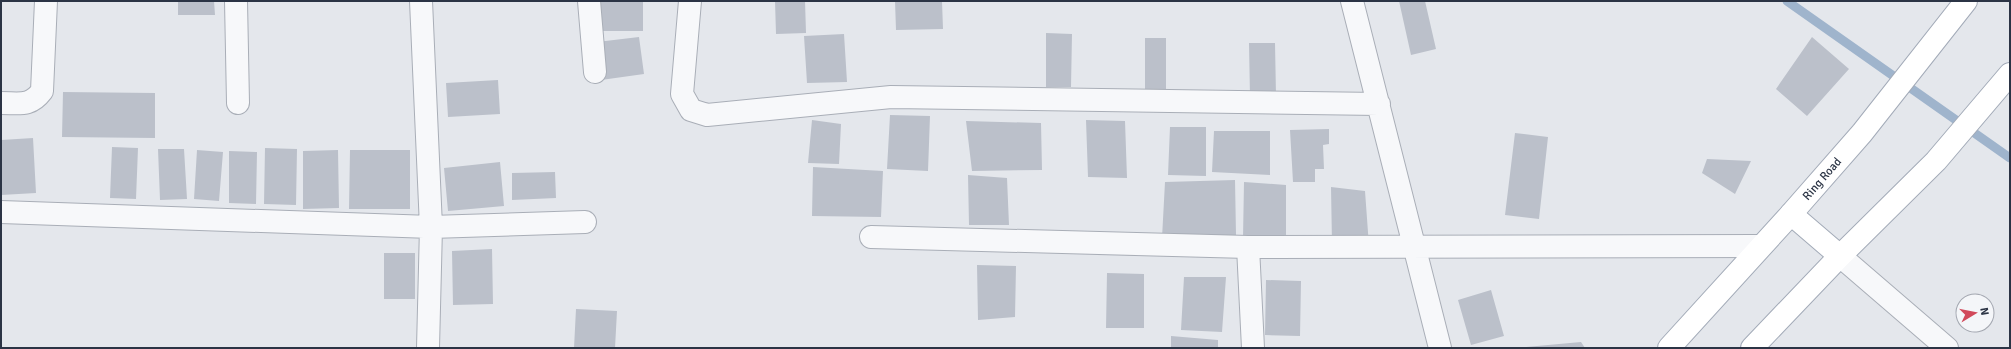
<svg xmlns="http://www.w3.org/2000/svg" width="2011" height="349" viewBox="0 0 2011 349" font-family="Signika,sans-serif">
  <style>
    .lines { fill: none; stroke-linecap: round; stroke-linejoin: round }
    .stream { stroke: #9fb4cc; stroke-width: 9 }
    .building { fill: #bbc0ca }
    .street-casing { stroke: #a9aeb7; stroke-width: 24 }
    .primary-casing { stroke: #a3abb8; stroke-width: 24 }
    .street { stroke: #f7f8fa; stroke-width: 22 }
    .primary { stroke: #fff; stroke-width: 22 }
    .labels { text-anchor: middle; dominant-baseline: central; stroke-width: 4; stroke-linejoin: round; paint-order: stroke }
    .street-label { font-size: 12px; fill: #2b3445; stroke: #f4f6f9 }
  </style>
  <rect width="100%" height="100%" fill="#e4e7ec"/>
  <g class="lines">
    <!-- stream -->
    <path class="stream" d="M 1787,1 L 2010,158"/>
  </g>
  <!-- building -->
  <path class="building" d="M 178,1 L 214,1 L 215,15 L 178,15 Z
    M 594,1 L 643,1 L 643,31 L 594,31 Z
    M 775,1 L 805,1 L 806,33 L 776,34 Z
    M 895,1 L 942,1 L 943,29 L 896,30 Z
    M 1399,1 L 1425,1 L 1436,49 L 1411,55 Z
    M 1046,33 L 1072,34 L 1071,87 L 1046,87 Z
    M 844,34 L 847,82 L 807,83 L 804,36 Z
    M 639,37 L 644,74 L 601,80 L 597,42 Z
    M 1812,37 L 1849,69 L 1807,116 L 1776,89 Z
    M 1145,38 L 1166,38 L 1166,90 L 1145,90 Z
    M 1249,43 L 1275,43 L 1276,96 L 1250,97 Z
    M 498,80 L 500,114 L 448,117 L 446,83 Z
    M 63,92 L 155,93 L 155,138 L 62,137 Z
    M 890,115 L 930,116 L 928,171 L 887,169 Z
    M 812,120 L 841,124 L 839,164 L 808,163 Z
    M 1086,120 L 1125,121 L 1127,178 L 1088,177 Z
    M 966,121 L 1041,123 L 1042,170 L 972,171 Z
    M 1170,127 L 1206,127 L 1206,176 L 1168,175 Z
    M 1329,129 L 1329,144 L 1323,145 L 1324,169 L 1315,169 L 1315,182 L 1293,182 L 1290,130 Z
    M 1214,131 L 1270,131 L 1270,175 L 1212,172 Z
    M 1515,133 L 1548,137 L 1539,219 L 1505,215 Z
    M 33,138 L 36,193 L 1,195 L 1,140 Z
    M 112,147 L 138,148 L 136,199 L 110,198 Z
    M 265,148 L 297,149 L 296,205 L 264,204 Z
    M 158,149 L 184,149 L 187,199 L 160,200 Z
    M 197,150 L 223,152 L 219,201 L 194,199 Z
    M 338,150 L 339,208 L 303,209 L 303,151 Z
    M 350,150 L 410,150 L 410,209 L 349,209 Z
    M 229,151 L 257,152 L 256,204 L 229,203 Z
    M 1707,159 L 1751,161 L 1735,194 L 1702,173 Z
    M 500,162 L 504,206 L 448,211 L 444,168 Z
    M 813,167 L 883,171 L 881,217 L 812,216 Z
    M 555,172 L 556,198 L 512,200 L 512,173 Z
    M 968,175 L 1007,178 L 1009,225 L 969,225 Z
    M 1235,180 L 1236,235 L 1162,238 L 1165,182 Z
    M 1244,182 L 1286,185 L 1286,242 L 1243,238 Z
    M 1331,187 L 1365,191 L 1369,246 L 1332,244 Z
    M 492,249 L 493,304 L 453,305 L 452,251 Z
    M 384,253 L 415,253 L 415,299 L 384,299 Z
    M 977,265 L 1016,266 L 1015,317 L 978,320 Z
    M 1107,273 L 1144,274 L 1144,328 L 1106,328 Z
    M 1184,277 L 1226,277 L 1222,332 L 1181,330 Z
    M 1266,280 L 1301,281 L 1300,336 L 1265,335 Z
    M 1491,290 L 1504,336 L 1471,345 L 1458,300 Z
    M 576,309 L 617,311 L 615,348 L 574,348 Z
    M 1171,336 L 1218,340 L 1218,348 L 1171,348 Z
    M 1581,342 L 1585,348 L 1526,348 L 1526,347 Z"/>
  <g class="lines">
    <!-- street casing -->
    <g class="street-casing">
      <path id="street" d="M 236,1 L 238,103
        M 421,1 L 431,227 L 428,348
        M 589,1 L 595,72
        M 690,1 L 682,94 L 691,110 L 707,115 L 891,97 L 1379,104
        M 1352,1 L 1440,348
        M 1,103 C 20,103 30,107 42,91 L 46,1
        M 1,212 L 431,227 L 585,222
        M 871,237 L 1248,247 L 1760,246
        M 1248,247 L 1253,348
        M 1840,256 L 1947,348"/>
    </g>
    <!-- primary casing -->
    <g class="primary-casing">
      <g id="primary">
        <path d="M 1791,214 L 1840,256"/>
        <path id="s1" d="M 1669,348 L 1791,214 L 1862,133 L 1966,1"/>
        <path d="M 1752,348 L 1840,256 L 1936,161 L 2010,74"/>
      </g>
    </g>
    <!-- street -->
    <use href="#street" class="street"/>
    <!-- primary -->
    <use href="#primary" class="primary"/>
  </g>
  <g class="labels">
    <!-- street labels -->
    <g class="street-label">
      <text stroke="none"><textPath href="#s1" startOffset="228">Ring Road</textPath></text>
    </g>
  </g>
  <!-- border -->
  <rect width="2011" height="349" fill="none" stroke="#2b3445" stroke-width="4"/>
  <!-- north arrow -->
  <g transform="translate(1975 313) rotate(80)"><circle r="19" fill="#f4f6f9" stroke="#a4a8b1"/>
  <path d="M0-3L7 15L0 10L-7 15Z" fill="#d1495b"/>
  <text y="-6" font-size="11" font-weight="bold" text-anchor="middle" fill="#2b3445">N</text>
  </g>
</svg>
